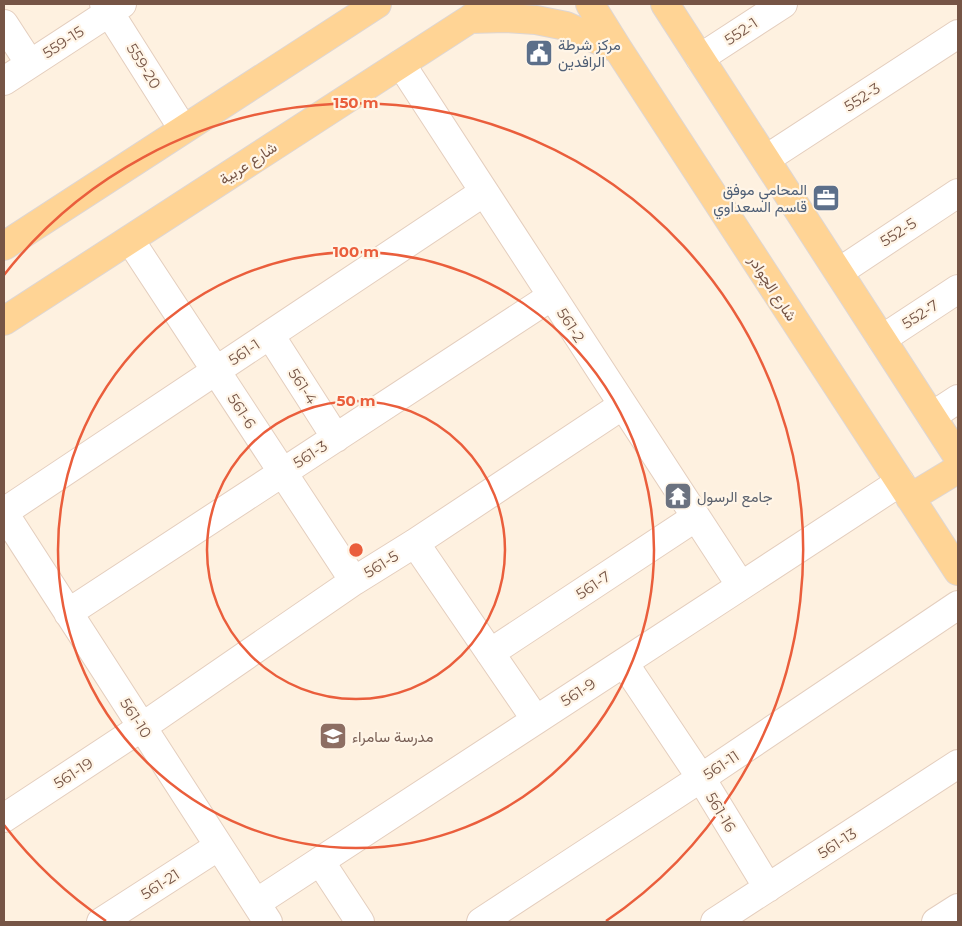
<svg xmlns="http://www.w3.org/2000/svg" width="962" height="926" viewBox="0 0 962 926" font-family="Montserrat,Vazirmatn,sans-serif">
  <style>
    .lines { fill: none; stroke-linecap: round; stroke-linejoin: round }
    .minor-casing { stroke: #e4cebe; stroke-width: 30 }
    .major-casing { stroke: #ded6d3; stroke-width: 30 }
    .minor { stroke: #fff; stroke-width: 28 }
    .major { stroke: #ffd495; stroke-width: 28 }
    .ring { fill: none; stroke: #ea5e3c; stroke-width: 2.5 }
    .labels { text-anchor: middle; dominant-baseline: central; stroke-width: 4.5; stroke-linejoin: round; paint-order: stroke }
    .street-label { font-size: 15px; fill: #765546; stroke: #fff5e7 }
    .service-label { font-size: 15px; fill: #4e5e75; stroke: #fff5e7; text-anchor: start }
    .worship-label { font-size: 15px; fill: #5b616d; stroke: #fff5e7; text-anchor: start }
    .education-label { font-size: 15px; fill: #785e54; stroke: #fff5e7; text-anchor: start }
    .centre { fill: #ea5e3c; stroke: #fff5e7; stroke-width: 2.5 }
    .ring-label { font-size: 15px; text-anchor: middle; font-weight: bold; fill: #ea5e3c; stroke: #fff5e7; stroke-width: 4.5; stroke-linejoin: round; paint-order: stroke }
  </style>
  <rect width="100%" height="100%" fill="#fef1e0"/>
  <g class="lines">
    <!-- minor casing -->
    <g class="minor-casing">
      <path id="minor" d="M 104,4 L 183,129
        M 4,24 L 30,64
        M 700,58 L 783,4
        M 401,64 L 741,586
        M 4,81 L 122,4
        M 766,159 L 958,34
        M 130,240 L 354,581
        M 839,272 L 958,193
        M 270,335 L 336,438
        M 882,339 L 958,289
        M 932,416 L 958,399
        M 4,512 L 484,192
        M 4,513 L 268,922
        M 415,543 L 536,720
        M 68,613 L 552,296
        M 490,653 L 696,517
        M 624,663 L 701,778 L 768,888
        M 4,818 L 142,727 L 354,581 L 415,543 L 623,405
        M 320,861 L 360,922
        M 256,903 L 900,482
        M 101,922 L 219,846
        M 481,922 L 701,778 L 958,605
        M 715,922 L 958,764
        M 936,922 L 958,908"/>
    </g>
    <!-- major casing -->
    <g class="major-casing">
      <path id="major" d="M 590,4 L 618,49 L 958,571
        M 665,4 L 958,457
        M 470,19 L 506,18 L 536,20 L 566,26 L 618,49
        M 4,246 L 377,4
        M 4,321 L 470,19 L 491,4
        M 910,498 L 958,469"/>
    </g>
    <!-- minor -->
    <use href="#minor" class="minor"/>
    <!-- major -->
    <use href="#major" class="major"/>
  </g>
  <!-- distance rings -->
  <g class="ring">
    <circle cx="356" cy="550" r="149"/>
    <circle cx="356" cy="550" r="298"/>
    <path d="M106 921A447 447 0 0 1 4 825M4 275A447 447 0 1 1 606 921"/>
  </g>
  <!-- icons -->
  <defs>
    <g id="civic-square" transform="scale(1.4375)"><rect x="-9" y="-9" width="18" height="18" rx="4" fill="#5c6f8a" stroke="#fff5e7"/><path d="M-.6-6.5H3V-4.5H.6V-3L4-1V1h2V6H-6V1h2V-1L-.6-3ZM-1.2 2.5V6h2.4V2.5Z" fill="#fff"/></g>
    <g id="office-square" transform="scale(1.4375)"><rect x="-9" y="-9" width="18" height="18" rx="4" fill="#5c6f8a" stroke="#fff5e7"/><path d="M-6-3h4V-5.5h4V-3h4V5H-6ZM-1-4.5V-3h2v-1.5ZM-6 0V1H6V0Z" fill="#fff"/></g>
    <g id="temple-square" transform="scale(1.4375)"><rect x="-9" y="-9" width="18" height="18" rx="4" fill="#6b7280" stroke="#fff5e7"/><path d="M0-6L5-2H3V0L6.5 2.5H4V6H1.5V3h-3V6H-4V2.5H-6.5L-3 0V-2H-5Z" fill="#fff"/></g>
    <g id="school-square" transform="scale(1.4375)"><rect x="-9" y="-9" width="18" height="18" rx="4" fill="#8d6e63" stroke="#fff5e7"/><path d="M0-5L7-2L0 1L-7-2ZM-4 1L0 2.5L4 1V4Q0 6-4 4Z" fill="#fff"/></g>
  </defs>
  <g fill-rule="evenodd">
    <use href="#civic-square" x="539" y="53"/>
    <use href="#office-square" x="826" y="198"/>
    <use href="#temple-square" x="678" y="496"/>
    <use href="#school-square" x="333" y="736"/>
  </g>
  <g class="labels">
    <!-- street labels -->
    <g class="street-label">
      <text transform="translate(741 31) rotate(-34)">552-1</text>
      <text transform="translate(63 42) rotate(-33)">559-15</text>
      <text transform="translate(144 66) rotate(58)">559-20</text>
      <text transform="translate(862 97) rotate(-33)">552-3</text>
      <text transform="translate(248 163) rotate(-33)">شارع عربية</text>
      <text transform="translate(898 232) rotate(-33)">552-5</text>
      <text transform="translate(773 288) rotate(57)">شارع الچوادر</text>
      <text transform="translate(920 314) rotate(-33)">552-7</text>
      <text transform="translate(571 325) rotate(57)">561-2</text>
      <text transform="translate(244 352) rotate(-34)">561-1</text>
      <text transform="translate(303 386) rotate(57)">561-4</text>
      <text transform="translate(242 411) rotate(57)">561-6</text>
      <text transform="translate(310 454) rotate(-33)">561-3</text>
      <text transform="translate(381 564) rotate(-32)">561-5</text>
      <text transform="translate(593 585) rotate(-34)">561-7</text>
      <text transform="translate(578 692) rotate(-33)">561-9</text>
      <text transform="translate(136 718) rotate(57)">561-10</text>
      <text transform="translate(721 765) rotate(-34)">561-11</text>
      <text transform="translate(73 773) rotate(-33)">561-19</text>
      <text transform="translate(721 812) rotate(59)">561-16</text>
      <text transform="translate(837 843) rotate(-33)">561-13</text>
      <text transform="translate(160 884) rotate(-33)">561-21</text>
    </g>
    <!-- service labels -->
    <g class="service-label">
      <text x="558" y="44">مركز شرطة<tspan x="558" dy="17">الرافدين</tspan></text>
      <text x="807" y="189" text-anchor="end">المحامي موفق<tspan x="807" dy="17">قاسم السعداوي</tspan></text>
    </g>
    <!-- worship labels -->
    <g class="worship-label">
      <text x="697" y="496">جامع الرسول</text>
    </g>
    <!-- education labels -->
    <g class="education-label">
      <text x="352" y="736">مدرسة سامراء</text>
    </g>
  </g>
  <circle cx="356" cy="550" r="8" class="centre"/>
  <g class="ring-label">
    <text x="356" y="108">150 m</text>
    <text x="356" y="257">100 m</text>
    <text x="356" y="406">50 m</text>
  </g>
  <!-- border -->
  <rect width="962" height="926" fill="none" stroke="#765546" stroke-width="10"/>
</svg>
